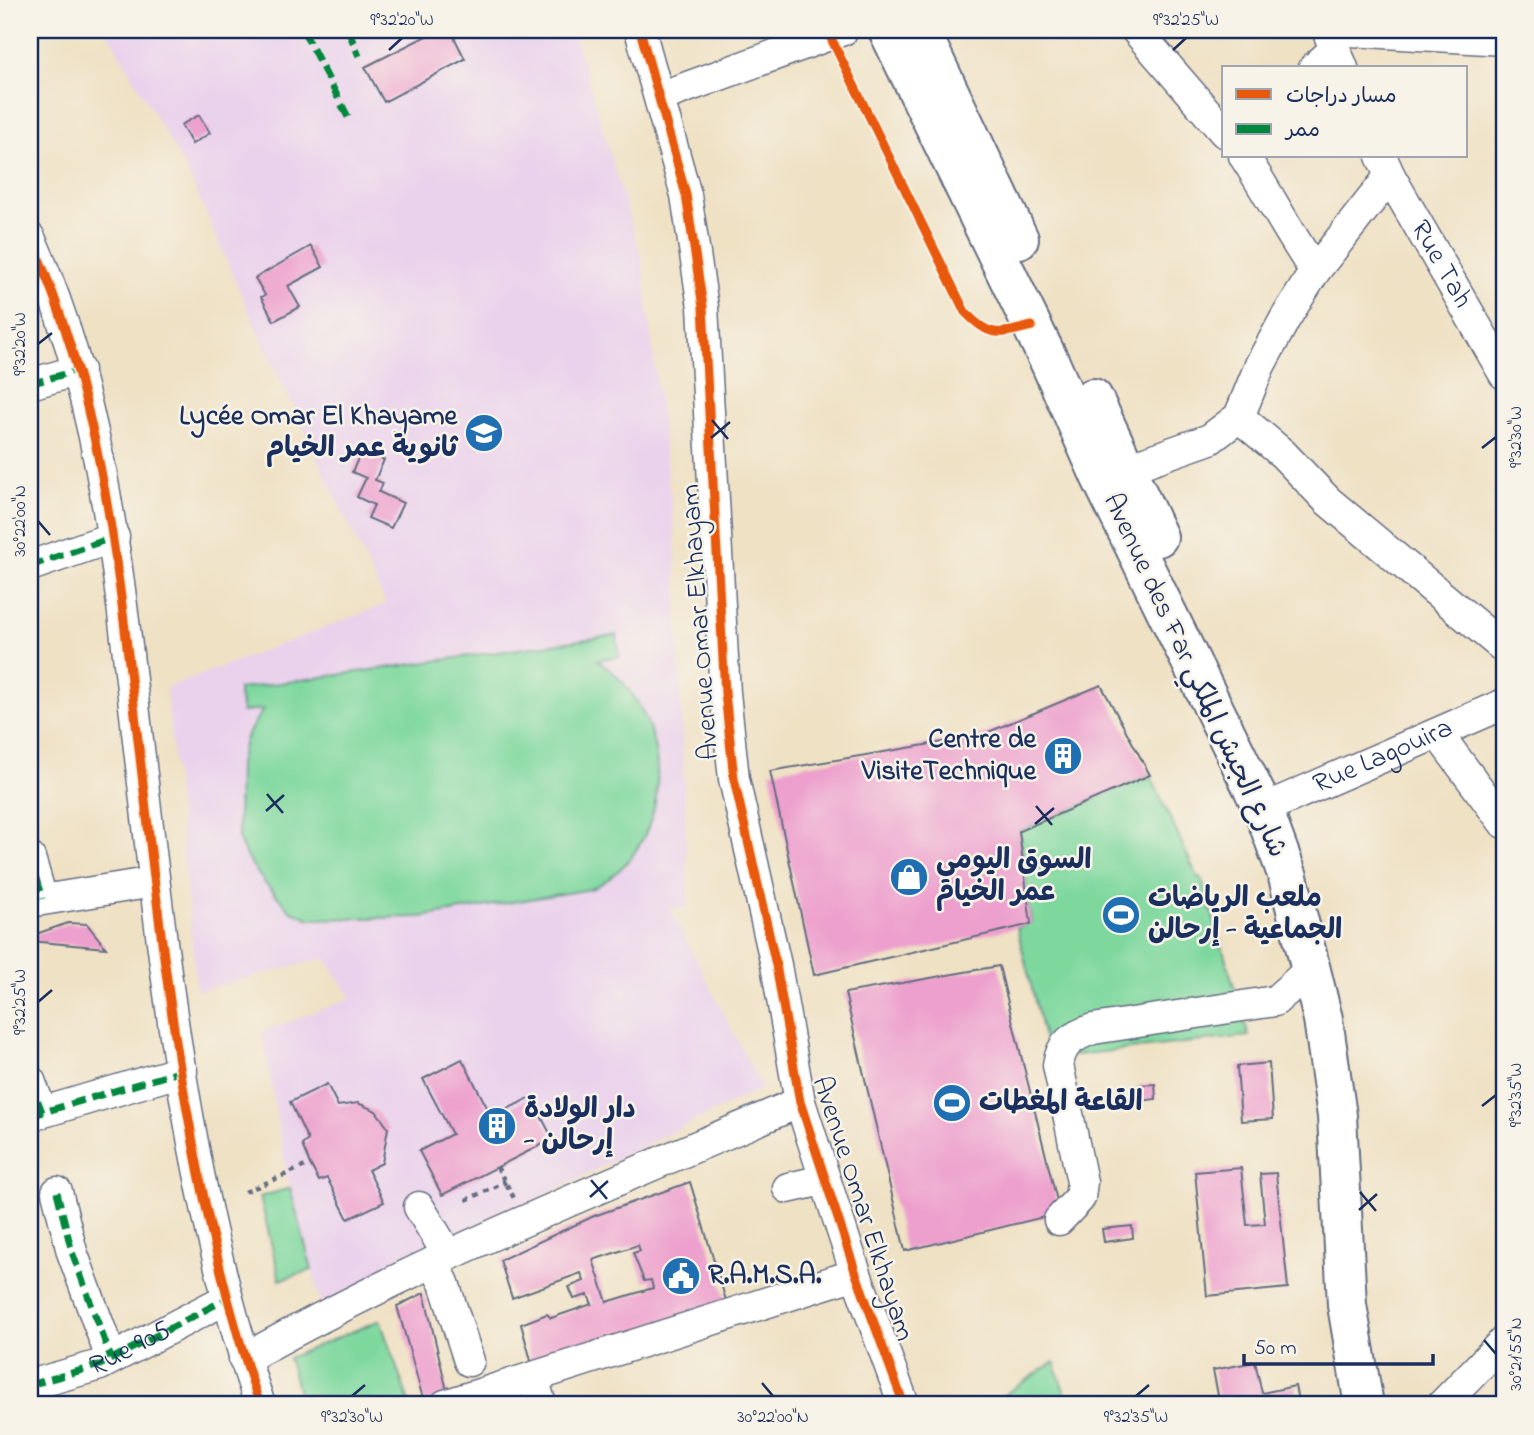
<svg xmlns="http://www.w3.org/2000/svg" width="1534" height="1435" viewBox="0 0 1534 1435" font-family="'Indie Flower','Playpen Sans Arabic',sans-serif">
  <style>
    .built { fill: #ead1ec }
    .green { fill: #7ed89e; stroke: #4c847e; stroke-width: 2 }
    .building { fill: #eda0cd; fill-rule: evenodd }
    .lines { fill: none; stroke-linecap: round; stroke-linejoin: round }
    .minor-casing { stroke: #656d82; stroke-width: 33 }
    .major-casing { stroke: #656d82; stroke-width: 42 }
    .path { stroke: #656d82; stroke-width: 4.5; stroke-dasharray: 5 5; stroke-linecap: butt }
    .minor { stroke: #fff; stroke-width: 30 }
    .major { stroke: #fff; stroke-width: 38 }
    .quiet { stroke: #00873e; stroke-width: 7; stroke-dasharray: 14 7; stroke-linecap: butt }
    .cycleway-casing { stroke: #f7f3e8; stroke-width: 13 }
    .cycleway { stroke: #e8590c; stroke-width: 9 }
    .ticks { fill: none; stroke: #1b2f5e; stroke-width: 2.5 }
    .labels { text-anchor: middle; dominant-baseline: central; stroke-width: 5; stroke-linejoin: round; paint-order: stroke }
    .street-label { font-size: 28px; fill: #1b2f5e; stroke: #f7f3e8 }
    .poi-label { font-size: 28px; font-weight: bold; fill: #1b2f5e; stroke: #f7f3e8; text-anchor: start }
    .neatline { fill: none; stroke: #1b2f5e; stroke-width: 2.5 }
    .ticks-label { font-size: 18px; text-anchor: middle; fill: #1b2f5e }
  </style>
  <rect width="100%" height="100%" fill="#f7f3e8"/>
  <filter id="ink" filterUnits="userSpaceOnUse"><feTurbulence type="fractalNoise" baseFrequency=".0143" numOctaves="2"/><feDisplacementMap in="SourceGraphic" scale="14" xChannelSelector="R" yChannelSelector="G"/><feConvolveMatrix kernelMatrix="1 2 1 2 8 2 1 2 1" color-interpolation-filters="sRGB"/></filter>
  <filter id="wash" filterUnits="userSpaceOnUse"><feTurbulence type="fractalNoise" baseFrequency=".00686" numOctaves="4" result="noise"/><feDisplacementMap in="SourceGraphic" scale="28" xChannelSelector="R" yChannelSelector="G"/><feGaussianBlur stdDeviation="1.57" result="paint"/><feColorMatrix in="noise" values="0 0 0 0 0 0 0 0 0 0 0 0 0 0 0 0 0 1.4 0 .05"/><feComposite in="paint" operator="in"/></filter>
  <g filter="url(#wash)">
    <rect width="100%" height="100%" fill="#efe1c4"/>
    <!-- built -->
    <path class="built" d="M 106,30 L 573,30 L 642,260 L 675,535 L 688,907 L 670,909 L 762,1088 L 321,1304 L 287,1176 L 262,1032 L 352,998 L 325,958 L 197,991 L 166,688 L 386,604 L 258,332 L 189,175 Z"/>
    <!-- green -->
    <path class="green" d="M 617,635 L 619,657 L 597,660 C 677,712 680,846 591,889 L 420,917 L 311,919 L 291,911 L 264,882 L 247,858 L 238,838 L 239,764 L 246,737 L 263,709 L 242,712 L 238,689 Z
      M 1150,775 L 1198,878 L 1201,877 L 1249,1036 L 1049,1058 L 1017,928 L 1031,923 L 1019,831 Z
      M 290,1188 L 312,1270 L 280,1280 L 260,1197 Z
      M 380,1320 L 410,1405 L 303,1405 L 288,1358 Z
      M 1054,1362 L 1069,1405 L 989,1405 Z"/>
    <g id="blocks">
      <!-- building -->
      <path class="building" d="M 438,30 L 469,30 L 454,37 L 465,59 L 384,102 L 365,67 Z
        M 199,115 L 210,133 L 192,144 L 181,125 Z
        M 311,246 L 323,267 L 288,286 L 300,307 L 274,321 L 261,297 L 265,295 L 255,278 Z
        M 362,450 L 384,460 L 375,480 L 383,483 L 379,492 L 403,503 L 391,528 L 368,518 L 374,505 L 357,497 L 366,478 L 352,472 Z
        M 1101,685 L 1150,775 L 1019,831 L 1031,924 L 814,975 L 770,771 L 979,736 Z
        M 68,923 L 87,924 L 106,948 L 30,941 L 30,936 Z
        M 999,966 L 1060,1213 L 905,1251 L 845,993 Z
        M 462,1059 L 492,1117 L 531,1097 L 553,1139 L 442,1195 L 419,1151 L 452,1134 L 423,1079 Z
        M 1269,1063 L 1273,1119 L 1241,1121 L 1237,1066 Z
        M 327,1084 L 338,1106 L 358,1103 L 376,1111 L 388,1128 L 382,1163 L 368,1170 L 384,1202 L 348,1219 L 327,1178 L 319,1181 L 310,1164 L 302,1145 L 308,1140 L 290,1102 Z
        M 1155,1084 L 1156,1099 L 1141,1101 L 1139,1085 Z
        M 1241,1168 L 1247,1225 L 1265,1224 L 1260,1174 L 1276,1173 L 1288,1288 L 1207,1296 L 1195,1172 Z
        M 690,1182 L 728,1307 L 533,1368 L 521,1324 L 547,1314 L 551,1318 L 592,1304 L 588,1295 L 574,1299 L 569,1287 L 584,1281 L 581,1273 L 512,1298 L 500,1260 L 594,1216 ZM 638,1245 L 640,1251 L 633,1253 L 644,1281 L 651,1280 L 653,1288 L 607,1302 L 593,1260 Z
        M 1132,1226 L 1133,1238 L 1104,1242 L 1102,1229 Z
        M 424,1293 L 448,1395 L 424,1402 L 397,1306 Z
        M 1255,1362 L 1262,1393 L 1295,1386 L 1299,1405 L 1220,1405 L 1213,1370 Z"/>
    </g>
  </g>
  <g filter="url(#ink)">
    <use href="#blocks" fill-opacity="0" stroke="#656d82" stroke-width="2"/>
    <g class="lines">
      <!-- minor casing -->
      <g class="minor-casing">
        <g id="minor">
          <path d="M 640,30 L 686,195 L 703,307 L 725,693 L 734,779 L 776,965 L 800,1102 L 856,1274 L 904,1405"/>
          <path d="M 1136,30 L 1224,132"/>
          <path d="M 1327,30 L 1343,68"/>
          <path d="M 1333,30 L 1504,40"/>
          <path d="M 1314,68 L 1335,49"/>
          <path d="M 660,97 L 843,30"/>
          <path d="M 1244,156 C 1269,194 1289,234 1315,271"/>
          <path id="s1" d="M 1381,156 L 1390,176 L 1504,374"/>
          <path d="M 30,238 C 102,396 118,569 138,740 C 164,963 187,1192 260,1405"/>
          <path d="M 30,384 L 79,370"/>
          <path d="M 1239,417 L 1283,454 L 1328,501 L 1504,648"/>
          <path d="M 1105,476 L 1210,439 L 1239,417 L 1260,365 L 1285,319 L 1315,271 L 1390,176"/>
          <path d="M 30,566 L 114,537"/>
          <path d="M 1438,734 L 1504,823"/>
          <path id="s2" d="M 1263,809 L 1504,704"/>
          <path d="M 30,858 L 42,899"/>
          <path d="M 30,902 L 154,882"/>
          <path d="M 30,1081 L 42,1112"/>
          <path d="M 30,1116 L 182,1071"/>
          <path d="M 788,1188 L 823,1180"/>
          <path d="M 57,1192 L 72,1252 L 111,1358"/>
          <path d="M 419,1207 L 448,1255"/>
          <path d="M 1059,1220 L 1080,1198 L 1082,1182 L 1058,1065 C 1061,1043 1073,1036 1093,1029 L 1275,1001 L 1312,968"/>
          <path d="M 433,1262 L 444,1283 L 469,1361"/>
          <path d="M 244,1359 C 422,1259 613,1183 800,1102"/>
          <path d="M 533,1377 L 541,1405"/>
          <path d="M 30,1385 L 100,1365 L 226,1299"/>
          <path d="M 445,1405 L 856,1274"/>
          <path d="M 1442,1405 L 1504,1341"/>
        </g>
      </g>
      <!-- major casing -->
      <g class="major-casing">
        <path id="major" d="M 888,30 L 1051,365 L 1101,478 L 1263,809 L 1288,877 L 1323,1019 L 1337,1116 L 1347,1305 L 1364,1405
          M 920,30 L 1019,239
          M 1093,398 L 1158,537"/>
      </g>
      <!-- path -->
      <path class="path" d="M 497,1167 L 514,1198
        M 245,1192 L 310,1164
        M 466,1200 L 506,1182"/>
      <!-- minor -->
      <use href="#minor" class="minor"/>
      <!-- major -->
      <use href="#major" class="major"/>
      <!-- quiet -->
      <g class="quiet">
        <path d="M 303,30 L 349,119"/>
        <path d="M 348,30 L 359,56"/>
        <path d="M 30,384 L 79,370"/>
        <path d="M 30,566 L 114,537"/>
        <path d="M 30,858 L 42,899"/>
        <path d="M 30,1081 L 42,1112"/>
        <path d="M 30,1116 L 182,1071"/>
        <path d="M 57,1192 L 72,1252 L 111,1358"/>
        <path id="s3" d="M 30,1385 L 100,1365 L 226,1299"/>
      </g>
      <!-- cycleway casing -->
      <g class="cycleway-casing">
        <path id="cycleway" d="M 640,30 L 686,195 L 703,307 L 725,693 L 734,779 L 776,965 L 800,1102 L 856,1274 L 904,1405
          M 827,30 L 965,312 C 991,339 998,334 1032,326
          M 30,238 C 102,396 118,569 138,740 C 164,963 187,1192 260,1405"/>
      </g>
      <!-- cycleway -->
      <use href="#cycleway" class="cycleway"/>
    </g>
  </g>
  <!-- ticks -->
  <path class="ticks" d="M 389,50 L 402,38M 1173,50 L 1186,38M 38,344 L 52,333M 712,420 L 728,439M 711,438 L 730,422M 1482,448 L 1496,437M 38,521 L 50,535M 267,794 L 283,813M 1036,806 L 1052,825M 266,811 L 284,795M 1035,824 L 1054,808M 38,1002 L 52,990M 1482,1106 L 1496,1095M 591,1180 L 607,1199M 1360,1192 L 1376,1211M 590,1197 L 608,1181M 1359,1210 L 1377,1194M 1484,1340 L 1496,1354M 762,1383 L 773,1396M 352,1396 L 365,1385M 1136,1396 L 1149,1385"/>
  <!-- icons -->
  <defs>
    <g id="school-disc" transform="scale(2.0125)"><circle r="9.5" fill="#1f6fb2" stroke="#f7f3e8"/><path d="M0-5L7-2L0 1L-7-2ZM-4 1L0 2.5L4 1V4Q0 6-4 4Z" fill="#fff"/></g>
    <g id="building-disc" transform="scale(2.0125)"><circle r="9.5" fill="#1f6fb2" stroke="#f7f3e8"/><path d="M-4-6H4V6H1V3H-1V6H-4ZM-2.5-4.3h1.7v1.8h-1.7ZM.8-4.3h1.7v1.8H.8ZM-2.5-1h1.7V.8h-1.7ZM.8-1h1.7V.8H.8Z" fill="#fff"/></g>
    <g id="shop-disc" transform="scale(2.0125)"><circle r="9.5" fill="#1f6fb2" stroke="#f7f3e8"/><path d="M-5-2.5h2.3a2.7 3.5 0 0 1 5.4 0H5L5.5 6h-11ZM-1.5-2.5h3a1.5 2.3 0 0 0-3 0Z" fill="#fff"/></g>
    <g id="stadium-disc" transform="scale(2.0125)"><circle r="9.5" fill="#1f6fb2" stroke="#f7f3e8"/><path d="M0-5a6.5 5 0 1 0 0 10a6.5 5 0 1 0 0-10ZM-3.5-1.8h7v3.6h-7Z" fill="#fff"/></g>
    <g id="civic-disc" transform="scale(2.0125)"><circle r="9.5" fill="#1f6fb2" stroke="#f7f3e8"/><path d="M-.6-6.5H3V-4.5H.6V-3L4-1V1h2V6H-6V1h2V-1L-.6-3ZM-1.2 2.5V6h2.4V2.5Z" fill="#fff"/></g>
  </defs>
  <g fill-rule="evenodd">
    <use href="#school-disc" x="484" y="433"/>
    <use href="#building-disc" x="1063" y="756"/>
    <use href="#shop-disc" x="909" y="877"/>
    <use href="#stadium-disc" x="1121" y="915"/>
    <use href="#stadium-disc" x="952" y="1103"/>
    <use href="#building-disc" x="497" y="1126"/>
    <use href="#civic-disc" x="681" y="1276"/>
  </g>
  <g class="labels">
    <!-- street labels -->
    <g class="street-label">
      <text stroke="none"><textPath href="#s1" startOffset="124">Rue Tah</textPath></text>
      <text transform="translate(701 622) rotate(-94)">Avenue Omar Elkhayam</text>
      <text transform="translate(1194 676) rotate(65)">Avenue des Far شارع الجيش الملكي</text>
      <text stroke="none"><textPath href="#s2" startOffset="131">Rue Lagouira</textPath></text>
      <text transform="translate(862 1209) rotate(72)">Avenue Omar Elkhayam</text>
      <text stroke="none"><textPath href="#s3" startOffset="107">Rue 905</textPath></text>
    </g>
    <!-- poi labels -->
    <g class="poi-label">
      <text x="457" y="417" text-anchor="end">Lycée Omar El Khayame<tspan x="457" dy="32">ثانوية عمر الخيام</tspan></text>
      <text x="1036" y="740" text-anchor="end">Centre de<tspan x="1036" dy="32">VisiteTechnique</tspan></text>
      <text x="936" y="861">السوق اليومي<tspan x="936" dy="32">عمر الخيام</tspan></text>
      <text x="1148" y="899">ملعب الرياضات<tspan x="1148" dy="32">الجماعية - إرحالن</tspan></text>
      <text x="979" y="1103">القاعة المغطات</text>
      <text x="524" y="1110">دار الولادة<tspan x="524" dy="32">- إرحالن</tspan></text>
      <text x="708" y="1276">R.A.M.S.A.</text>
    </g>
  </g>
  <!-- margin -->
  <rect width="1534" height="1435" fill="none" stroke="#f7f3e8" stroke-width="77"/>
  <!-- legend -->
  <rect x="1222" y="66" width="245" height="91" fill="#f7f3e8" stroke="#9fa5b1" stroke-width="2"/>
  <rect x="1236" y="89" width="35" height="10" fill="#e8590c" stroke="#9fa5b1" stroke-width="2"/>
  <text x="1286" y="102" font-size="21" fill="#1b2f5e">مسار دراجات</text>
  <rect x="1236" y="124" width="35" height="10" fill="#00873e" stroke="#9fa5b1" stroke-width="2"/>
  <text x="1286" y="136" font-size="21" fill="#1b2f5e">ممر</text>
  <!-- scale -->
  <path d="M1244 1354v10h189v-10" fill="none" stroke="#1b2f5e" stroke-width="3.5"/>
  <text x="1254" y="1354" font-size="21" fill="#1b2f5e" stroke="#f7f3e8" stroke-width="5" paint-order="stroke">50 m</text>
  <rect x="38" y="38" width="1458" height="1358" class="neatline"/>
  <g class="ticks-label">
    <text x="402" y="25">9°32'20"W</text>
    <text x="1186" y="25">9°32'25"W</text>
    <text transform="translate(19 344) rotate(-90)" y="6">9°32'20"W</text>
    <text transform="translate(1515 437) rotate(-90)" y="6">9°32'30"W</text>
    <text transform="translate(19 521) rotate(-90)" y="6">30°22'00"N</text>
    <text transform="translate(19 1002) rotate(-90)" y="6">9°32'25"W</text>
    <text transform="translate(1515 1095) rotate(-90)" y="6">9°32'35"W</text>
    <text transform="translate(1515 1354) rotate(-90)" y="6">30°21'55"N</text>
    <text x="352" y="1422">9°32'30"W</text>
    <text x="773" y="1422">30°22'00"N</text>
    <text x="1136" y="1422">9°32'35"W</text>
  </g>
</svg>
